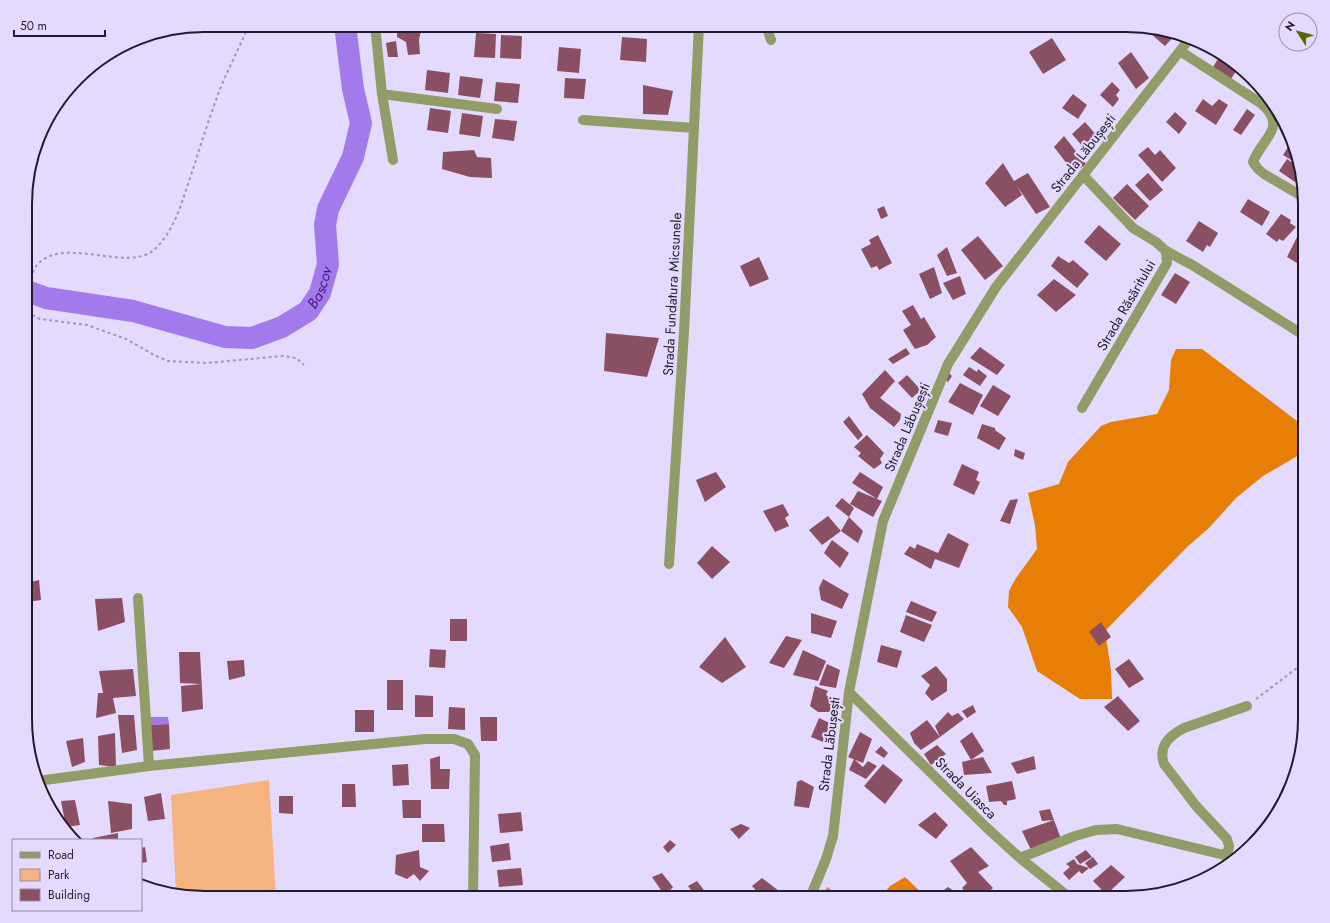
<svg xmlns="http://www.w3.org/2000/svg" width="1330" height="923" viewBox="0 0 1330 923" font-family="Jost,sans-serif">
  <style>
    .green { fill: #f5b380 }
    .forest { fill: #e77f07 }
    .water { fill: #a27aeb }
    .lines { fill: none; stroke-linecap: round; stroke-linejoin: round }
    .river { stroke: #a27aeb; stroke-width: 22 }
    .building { fill: #8a4f63 }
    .path { stroke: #a097b5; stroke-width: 2; stroke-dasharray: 3 3; stroke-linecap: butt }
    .minor { stroke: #919c68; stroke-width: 10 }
    .labels { text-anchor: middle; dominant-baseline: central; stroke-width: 4; stroke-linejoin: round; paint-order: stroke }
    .street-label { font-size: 14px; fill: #221b30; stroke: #e4dafe }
    .water-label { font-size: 15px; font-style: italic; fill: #47197e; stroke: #e4dafe }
    .rim { fill: none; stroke: #221b30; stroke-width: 2 }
  </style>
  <rect width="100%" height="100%" fill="#e4dafe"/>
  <!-- green -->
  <path class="green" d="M 269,780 L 276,898 L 192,898 L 176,894 L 171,795 Z"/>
  <!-- forest -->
  <path class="forest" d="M 1176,349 L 1202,349 L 1297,421 L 1299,455 L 1263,476 L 1236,498 L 1209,528 L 1187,547 L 1105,631 L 1111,670 L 1112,699 L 1080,699 L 1037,671 L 1022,627 L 1008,607 L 1009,591 L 1016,578 L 1037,549 L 1035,525 L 1028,493 L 1059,484 L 1068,462 L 1101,426 L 1111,422 L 1157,414 L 1169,390 L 1171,360 Z
    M 905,877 L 927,898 L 880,898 L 890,886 Z
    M 827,887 L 843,898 L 822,898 Z"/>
  <!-- water -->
  <path class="water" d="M 150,717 L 168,717 L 169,724 L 150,725 Z"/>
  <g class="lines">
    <!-- river -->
    <path class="river" id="s1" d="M 27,291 L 46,298 L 133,311 L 225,337 L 252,338 L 282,327 L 308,311 L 320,293 L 328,264 L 325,225 L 328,209 L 353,157 L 361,123 L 353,89 L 345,25"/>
  </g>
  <!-- building -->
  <path class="building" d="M 397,25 L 422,25 L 419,40 L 420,54 L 408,55 L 406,42 L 397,37 Z
    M 1155,29 L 1165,31 L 1177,33 L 1165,46 L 1150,33 Z
    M 476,33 L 496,34 L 495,58 L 474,57 Z
    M 501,35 L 522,36 L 521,59 L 500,58 Z
    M 622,37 L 647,39 L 646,62 L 620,60 Z
    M 1052,38 L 1066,60 L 1043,74 L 1029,52 Z
    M 396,41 L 398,57 L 388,57 L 386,43 Z
    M 559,47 L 581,49 L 579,73 L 557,71 Z
    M 1131,52 L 1149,78 L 1136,89 L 1118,63 Z
    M 1221,54 L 1235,62 L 1239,66 L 1231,79 L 1213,67 Z
    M 427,70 L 450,73 L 448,93 L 425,90 Z
    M 460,76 L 483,79 L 480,98 L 458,95 Z
    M 565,78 L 586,79 L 584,99 L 564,98 Z
    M 496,82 L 520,84 L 518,103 L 494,101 Z
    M 1112,82 L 1120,90 L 1116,95 L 1119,99 L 1113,107 L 1100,95 Z
    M 643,85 L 673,91 L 668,115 L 643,114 Z
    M 1073,94 L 1087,105 L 1078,119 L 1062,108 Z
    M 1203,99 L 1212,106 L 1219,99 L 1228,105 L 1216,125 L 1195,111 Z
    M 430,108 L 451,111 L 448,133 L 427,130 Z
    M 1247,109 L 1255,115 L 1241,135 L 1233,130 Z
    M 1175,112 L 1187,123 L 1179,134 L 1166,122 Z
    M 462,113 L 483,116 L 480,137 L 459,134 Z
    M 495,119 L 517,121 L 514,141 L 492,138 Z
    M 1085,122 L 1097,136 L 1084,148 L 1072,134 Z
    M 1064,136 L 1086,164 L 1074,173 L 1054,147 Z
    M 1290,144 L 1294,156 L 1296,163 L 1283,155 Z
    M 1148,147 L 1155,155 L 1160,150 L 1176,168 L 1162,182 L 1138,155 Z
    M 474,150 L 477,157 L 491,158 L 492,178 L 470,177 L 442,169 L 443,152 Z
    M 1287,159 L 1297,166 L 1299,175 L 1295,182 L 1279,171 Z
    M 1003,163 L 1014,181 L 1028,173 L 1050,207 L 1036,214 L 1017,186 L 1022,195 L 1005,207 L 985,183 Z
    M 1148,173 L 1163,190 L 1150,201 L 1135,185 Z
    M 1127,184 L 1149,206 L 1135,220 L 1113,198 Z
    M 1248,199 L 1270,212 L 1262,226 L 1240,212 Z
    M 884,206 L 888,216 L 881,219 L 877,209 Z
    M 1281,214 L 1291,220 L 1290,223 L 1296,227 L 1283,241 L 1279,239 L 1277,242 L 1266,234 Z
    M 1199,221 L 1218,233 L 1210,247 L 1207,245 L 1203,252 L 1186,241 Z
    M 1099,225 L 1121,244 L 1106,261 L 1084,242 Z
    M 1301,229 L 1305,231 L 1305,268 L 1287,257 Z
    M 878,235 L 892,263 L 879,270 L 877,266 L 871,268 L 861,249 L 871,244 L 869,240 Z
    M 978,236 L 1003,266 L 985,280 L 961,250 Z
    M 947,247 L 957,273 L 947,276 L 937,255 Z
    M 1058,256 L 1069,263 L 1073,260 L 1089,274 L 1077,288 L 1051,266 Z
    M 759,257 L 769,279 L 750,287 L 740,266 Z
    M 934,267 L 942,293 L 930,299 L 919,274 Z
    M 1175,273 L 1190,282 L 1176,304 L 1161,295 Z
    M 960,276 L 966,294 L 953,300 L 943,283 Z
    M 1054,279 L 1076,295 L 1056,312 L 1037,295 Z
    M 913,305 L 921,319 L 924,317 L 936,337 L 927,345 L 915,349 L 903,330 L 911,325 L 902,311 Z
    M 606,333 L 659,338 L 647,377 L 604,371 Z
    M 980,347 L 1005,365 L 997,375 L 970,358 Z
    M 906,348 L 910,354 L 893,364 L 888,359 Z
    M 969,367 L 977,372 L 978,369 L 987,376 L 980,386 L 963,375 Z
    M 885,370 L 895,381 L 880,398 L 901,414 L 900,420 L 894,427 L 870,408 L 862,394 Z
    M 949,373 L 952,376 L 948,382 L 945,379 Z
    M 907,375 L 921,390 L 912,398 L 898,383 Z
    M 960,383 L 983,395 L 973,415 L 948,402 Z
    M 993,385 L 1011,396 L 998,416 L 980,406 Z
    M 849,416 L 863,435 L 858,440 L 843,422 Z
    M 938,420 L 952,423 L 948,436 L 934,432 Z
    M 982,424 L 995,428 L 995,430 L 1006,438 L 999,450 L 977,438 Z
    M 867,435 L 884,453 L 880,459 L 882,463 L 874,469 L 858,456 L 861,453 L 854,447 Z
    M 1015,449 L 1025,453 L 1023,460 L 1014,456 Z
    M 962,464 L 979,472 L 976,480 L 980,482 L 974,495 L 953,485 Z
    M 716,472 L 726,487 L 705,502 L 696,480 Z
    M 860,472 L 883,487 L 877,499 L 852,483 Z
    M 858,491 L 882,501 L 873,517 L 850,504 Z
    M 842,498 L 854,508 L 849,517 L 835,506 Z
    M 1018,499 L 1010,524 L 1000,521 L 1010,500 Z
    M 783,504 L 789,515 L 785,518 L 789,526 L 775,532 L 763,511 Z
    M 828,516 L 841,531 L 822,545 L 809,530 Z
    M 849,517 L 863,531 L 858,543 L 841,531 Z
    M 948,533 L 969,544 L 959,568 L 935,559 L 931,569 L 904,554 L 910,546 L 915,549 L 917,544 L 938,553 Z
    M 832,540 L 849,553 L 840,568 L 824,553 Z
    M 712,546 L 730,562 L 712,579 L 697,563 Z
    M 823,579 L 849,594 L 842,609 L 821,600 L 819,588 Z
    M 39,580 L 41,600 L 27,602 L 27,583 Z
    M 122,598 L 125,622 L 98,631 L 95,599 Z
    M 911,601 L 937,612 L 932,622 L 906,612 Z
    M 811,613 L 837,621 L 831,638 L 811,633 Z
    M 906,615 L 932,625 L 924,642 L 900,632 Z
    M 450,619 L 467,619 L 467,641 L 450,641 Z
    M 1101,622 L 1111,637 L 1099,646 L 1089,632 Z
    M 786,636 L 802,640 L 784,668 L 769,663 Z
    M 725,637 L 746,667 L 722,683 L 699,667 Z
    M 881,645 L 902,651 L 897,668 L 877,662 Z
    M 430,649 L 446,650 L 445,668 L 429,667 Z
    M 803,650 L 826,661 L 818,681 L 793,675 Z
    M 179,652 L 200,652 L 203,709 L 182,712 L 181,686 L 201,684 L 180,683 Z
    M 1129,659 L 1144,679 L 1129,688 L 1115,669 Z
    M 244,660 L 245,676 L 229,680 L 227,661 Z
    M 827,664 L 840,670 L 836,688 L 819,685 Z
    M 936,666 L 947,679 L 947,691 L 932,701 L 925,693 L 930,685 L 921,676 Z
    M 133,669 L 136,696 L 113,698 L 116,713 L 96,718 L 98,693 L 103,693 L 99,671 Z
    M 387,680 L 403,680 L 403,710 L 387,710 Z
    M 815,686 L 828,691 L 826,695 L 832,699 L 830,712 L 818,712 L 810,706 Z
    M 415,695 L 433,696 L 433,717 L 415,717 Z
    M 1118,696 L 1140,721 L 1128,731 L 1104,707 Z
    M 973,705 L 976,712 L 967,718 L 962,711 Z
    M 449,707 L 465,708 L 465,730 L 448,729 Z
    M 355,710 L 374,710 L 374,732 L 355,732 Z
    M 948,712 L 952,716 L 958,713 L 964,719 L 940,737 L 935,726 Z
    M 118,715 L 134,715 L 137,750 L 122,753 Z
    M 480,717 L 497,717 L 497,741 L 481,741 Z
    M 819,718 L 834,725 L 828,744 L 811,737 Z
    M 927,720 L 940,737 L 921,750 L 914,743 L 910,733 Z
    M 169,724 L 170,749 L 151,751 L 150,725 Z
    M 860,732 L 872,739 L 863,763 L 848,757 Z
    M 972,732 L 984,751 L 971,760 L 960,741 Z
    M 115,733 L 116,767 L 99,765 L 98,736 Z
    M 83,738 L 85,762 L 72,767 L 66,741 Z
    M 937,745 L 946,754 L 931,765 L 924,754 Z
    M 881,746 L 888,753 L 884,758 L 875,752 Z
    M 440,756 L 440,769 L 450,769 L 449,789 L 431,789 L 430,759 Z
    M 1034,756 L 1036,769 L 1017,774 L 1011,763 Z
    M 983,757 L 992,773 L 964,775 L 962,762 Z
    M 854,759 L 863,767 L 868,761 L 877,766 L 866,779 L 849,770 Z
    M 408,764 L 409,785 L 393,786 L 392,765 Z
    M 883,764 L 903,780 L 885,804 L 864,786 Z
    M 801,780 L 814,787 L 809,808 L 794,806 L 797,782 Z
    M 1012,781 L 1016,799 L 1007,801 L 1007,805 L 1004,805 L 1001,801 L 989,802 L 986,786 Z
    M 342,784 L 355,784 L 356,807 L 342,807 Z
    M 161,793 L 165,819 L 148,821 L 144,797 Z
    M 279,796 L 293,796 L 293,814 L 279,813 Z
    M 75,800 L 80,825 L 66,827 L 61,801 Z
    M 402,800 L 421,800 L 421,818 L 403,818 Z
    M 108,801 L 132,804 L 132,829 L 111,833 Z
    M 1050,809 L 1054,820 L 1042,821 L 1039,811 Z
    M 521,812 L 523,831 L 500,833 L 498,814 Z
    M 935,812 L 948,825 L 936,839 L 918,825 Z
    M 1054,820 L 1061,839 L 1031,850 L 1022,831 Z
    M 422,824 L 444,824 L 445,842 L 422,842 Z
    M 741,824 L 750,828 L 739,839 L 730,829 Z
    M 118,833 L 118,840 L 93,840 L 93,838 Z
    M 670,840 L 676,845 L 668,853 L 663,847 Z
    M 509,843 L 511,860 L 492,862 L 490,846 Z
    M 145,847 L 147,862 L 141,863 L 141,848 Z
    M 971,847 L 989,866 L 978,872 L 993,888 L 982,898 L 971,898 L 962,888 L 967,883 L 950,861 Z
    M 419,850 L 420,867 L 429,871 L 420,881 L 414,874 L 407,879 L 395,874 L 396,855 Z
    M 1086,850 L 1092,857 L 1080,864 L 1075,857 Z
    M 1093,857 L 1098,864 L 1090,869 L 1085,863 Z
    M 1074,859 L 1077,864 L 1089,868 L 1082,874 L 1079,871 L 1069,880 L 1063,873 L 1070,867 L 1066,864 Z
    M 1111,865 L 1125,877 L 1107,894 L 1101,889 L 1105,895 L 1103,898 L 1094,898 L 1101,889 L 1093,881 Z
    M 521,868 L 523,885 L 499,887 L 497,870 Z
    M 662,873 L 673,887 L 665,896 L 652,877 Z
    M 762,878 L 779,891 L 772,898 L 763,898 L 752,886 Z
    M 697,881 L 707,894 L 703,898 L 697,898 L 688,886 Z
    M 948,887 L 957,893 L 953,898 L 934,897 Z
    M 755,893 L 761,898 L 750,898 Z"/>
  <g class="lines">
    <!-- path -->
    <path class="path" d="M 27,296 C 31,286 30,274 37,265 C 64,234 130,275 156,248 C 176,228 182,201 191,175 C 199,151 206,127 215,103 C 224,76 238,51 249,25
      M 27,312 L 40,319 L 87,325 L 126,339 L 154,355 L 168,361 L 206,363 L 283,356 L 296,358 L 304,365
      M 1256,699 L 1305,662"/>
    <!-- minor -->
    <path class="minor" d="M 375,25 L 382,94 L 393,160
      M 766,25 L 771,40
      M 1180,51 L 1262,104 C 1288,128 1262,138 1253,162 L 1258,169 L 1264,174 L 1305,198
      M 382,94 L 497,109
      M 583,120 L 694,128
      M 1166,251 L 1194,266 L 1305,336
      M 1082,408 L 1167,263 L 1166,251 L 1156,242 L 1133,228 L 1083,175
      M 669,564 L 684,332 L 699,25
      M 138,598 L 149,766
      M 849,692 L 987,828 L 1020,858 L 1070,898
      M 45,780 L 149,766 L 425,739 L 454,739 L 468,744 L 475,755 L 473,898
      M 1020,858 L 1075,836 L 1096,830 L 1117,829 L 1224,855 L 1228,851 L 1229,846 L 1227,839 L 1197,807 L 1164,764 C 1158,746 1169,736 1184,728 L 1247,706
      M 810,898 L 826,859 L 833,836 L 849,692 L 883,521 L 948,364 L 996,287 L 1190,38"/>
  </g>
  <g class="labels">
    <!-- street labels -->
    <g class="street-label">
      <text transform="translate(1083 153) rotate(-52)">Strada Lăbușești</text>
      <text transform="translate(672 294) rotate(-87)">Strada Fundatura Micsunele</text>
      <text transform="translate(1126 305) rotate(-60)">Strada Răsăritului</text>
      <text transform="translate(907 427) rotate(-67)">Strada Lăbușești</text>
      <text transform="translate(829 744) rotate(-83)">Strada Lăbușești</text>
      <text transform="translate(966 788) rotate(45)">Strada Uiasca</text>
    </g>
    <!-- water labels -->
    <g class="water-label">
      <text stroke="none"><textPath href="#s1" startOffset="320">Bascov</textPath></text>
    </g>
  </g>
  <!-- crop -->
  <path d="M0 0H1330V923H0ZM204 32H1126A172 172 0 0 1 1298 204V719A172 172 0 0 1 1126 891H204A172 172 0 0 1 32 719V204A172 172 0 0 1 204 32Z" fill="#e4dafe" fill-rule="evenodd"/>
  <path class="rim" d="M204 32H1126A172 172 0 0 1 1298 204V719A172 172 0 0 1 1126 891H204A172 172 0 0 1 32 719V204A172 172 0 0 1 204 32Z"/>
  <!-- legend -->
  <rect x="12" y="839" width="130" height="72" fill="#e4dafe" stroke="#968eac"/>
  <rect x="20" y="852" width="20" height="6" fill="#919c68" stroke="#968eac"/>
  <text x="48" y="859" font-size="12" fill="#221b30">Road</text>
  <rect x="20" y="869" width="20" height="12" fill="#f5b380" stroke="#968eac"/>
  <text x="48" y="879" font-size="12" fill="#221b30">Park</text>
  <rect x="20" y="889" width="20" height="12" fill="#8a4f63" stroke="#968eac"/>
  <text x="48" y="899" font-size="12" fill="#221b30">Building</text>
  <!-- north arrow -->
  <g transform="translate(1298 32) rotate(306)"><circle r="19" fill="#e4dafe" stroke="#968eac"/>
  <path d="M0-3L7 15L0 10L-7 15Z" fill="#576407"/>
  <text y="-6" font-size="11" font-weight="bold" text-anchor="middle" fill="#221b30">N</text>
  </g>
  <!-- scale -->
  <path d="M14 30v6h91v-6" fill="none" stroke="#221b30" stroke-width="2"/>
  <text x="20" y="30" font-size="12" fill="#221b30" stroke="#e4dafe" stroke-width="3" paint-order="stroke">50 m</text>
</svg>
